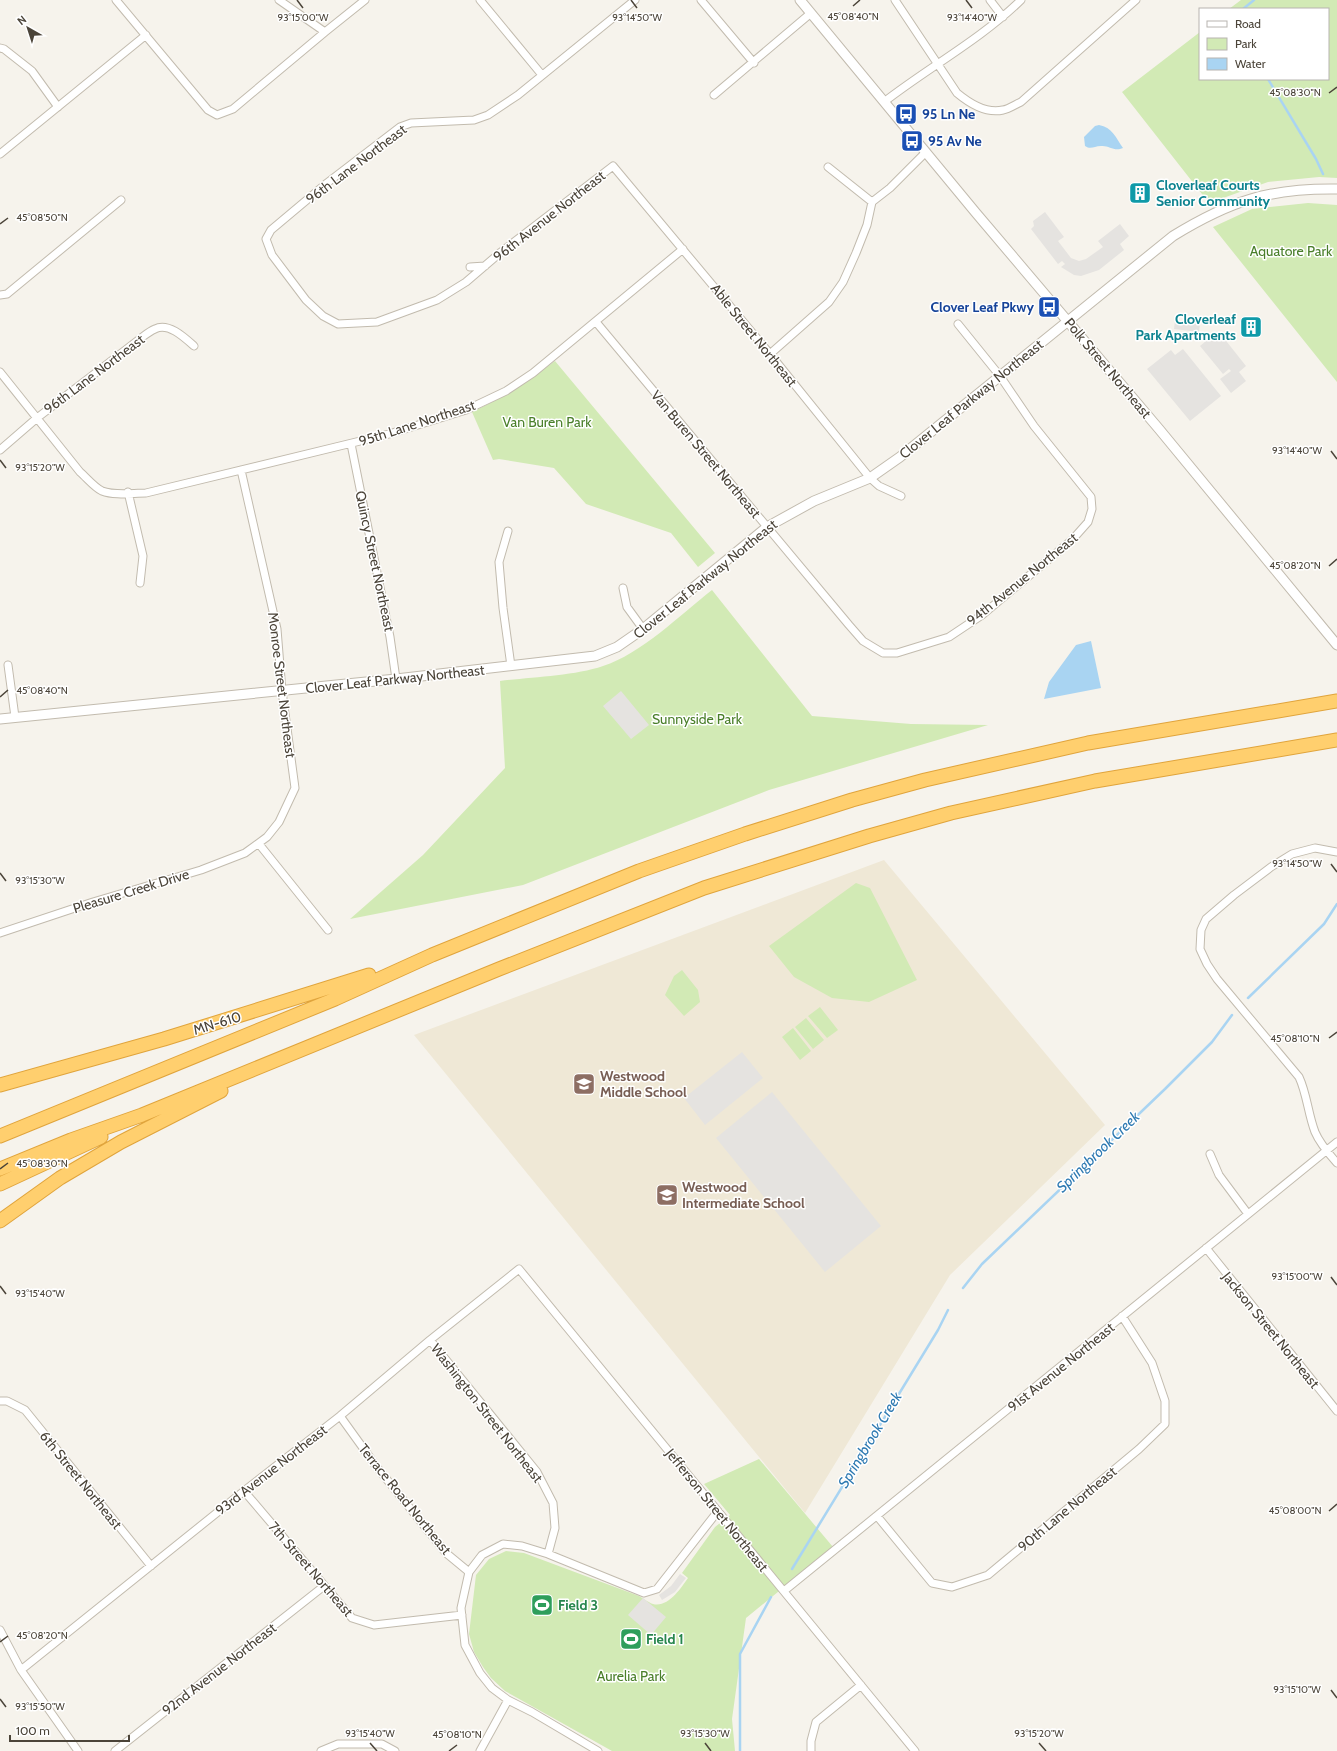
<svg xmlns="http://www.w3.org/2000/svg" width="1337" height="1751" viewBox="0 0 1337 1751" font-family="Cabin,sans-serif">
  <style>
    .education { fill: #efe8d6 }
    .green { fill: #d2eab5 }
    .parking { fill: #e5e3e0 }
    .water { fill: #a9d4f2 }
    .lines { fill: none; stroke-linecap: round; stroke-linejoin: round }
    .stream { stroke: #a9d4f2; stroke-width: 2.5 }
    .minor-casing { stroke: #c2bbae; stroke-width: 9 }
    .tertiary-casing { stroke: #c2bbae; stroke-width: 11 }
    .motorway-casing { stroke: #e0a43c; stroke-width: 15 }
    .minor { stroke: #fff; stroke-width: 7 }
    .tertiary { stroke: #fff; stroke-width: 9 }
    .motorway { stroke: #ffcf6e; stroke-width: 13 }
    .ticks { fill: none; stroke: #4b4439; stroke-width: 1.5 }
    .labels { text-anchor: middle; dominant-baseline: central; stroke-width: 3; stroke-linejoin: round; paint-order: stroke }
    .transit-label { font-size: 14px; font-weight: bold; fill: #164399; stroke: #fff; text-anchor: start }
    .street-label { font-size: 14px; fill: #4b4439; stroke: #fff }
    .culture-label { font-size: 14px; font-weight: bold; fill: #0d838f; stroke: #fff; text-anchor: start }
    .park-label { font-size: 14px; fill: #4a7f2a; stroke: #fff }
    .education-label { font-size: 14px; font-weight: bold; fill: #785e54; stroke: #fff; text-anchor: start }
    .leisure-label { font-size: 14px; font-weight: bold; fill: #27864d; stroke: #fff; text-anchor: start }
    .water-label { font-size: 15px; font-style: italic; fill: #2e7ab2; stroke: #fff }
    .ticks-label { font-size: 10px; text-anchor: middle; fill: #4b4439; stroke: #fff; stroke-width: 3; stroke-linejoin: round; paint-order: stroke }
  </style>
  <rect width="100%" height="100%" fill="#f6f3ec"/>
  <!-- education -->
  <path class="education" d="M 884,860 L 1105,1125 L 950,1275 L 805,1513 L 414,1035 Z"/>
  <!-- green -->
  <path class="green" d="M 1241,0 L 1337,0 L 1337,178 L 1319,177 L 1268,182 L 1209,203 L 1122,92 L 1200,32 L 1200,79 L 1328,79 L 1328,9 L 1229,9 Z
    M 1308,203 L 1337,205 L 1337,382 L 1213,227 L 1252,209 Z
    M 555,361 L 715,553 L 698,567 L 671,533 L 586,504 L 554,468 L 499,459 L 493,460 L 472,412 C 502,398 528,381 555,361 Z
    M 712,590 L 812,716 L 911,724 L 988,725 L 769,790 L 523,885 L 350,919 L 423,855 L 505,768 L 500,681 C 531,677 574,676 603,666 C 641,654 680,615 712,590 Z
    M 856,883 L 870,888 L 917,980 L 869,1002 L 832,998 L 794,977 L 769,946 Z
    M 682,970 L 698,990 L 700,1002 L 684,1016 L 665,995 L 674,976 Z
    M 820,1007 L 838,1030 L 827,1038 L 808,1016 Z
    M 806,1018 L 824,1040 L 813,1049 L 795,1027 Z
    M 793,1028 L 811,1051 L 800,1060 L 782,1037 Z
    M 759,1459 L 833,1547 L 746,1618 L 732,1719 L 735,1751 L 612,1751 L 505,1691 L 491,1678 L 483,1667 L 474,1652 L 469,1634 L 476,1575 L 489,1559 L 506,1551 L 524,1553 L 639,1596 C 643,1598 649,1603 653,1604 C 668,1608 681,1588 688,1578 L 682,1573 L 715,1527 L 730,1515 L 704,1484 Z"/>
  <!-- parking -->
  <path class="parking" d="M 1045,212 L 1064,237 L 1058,241 L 1071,258 L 1079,261 L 1086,259 L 1103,247 L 1098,241 L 1120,224 L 1129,236 L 1120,244 L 1124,250 L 1099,270 L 1081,276 L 1074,275 L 1061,267 L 1065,264 L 1062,261 L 1058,264 L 1031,229 L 1034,226 L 1033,221 Z
    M 1175,321 L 1200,324 L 1199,332 L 1174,329 Z
    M 1223,337 L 1246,366 L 1239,372 L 1246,381 L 1231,393 L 1220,379 L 1231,371 L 1229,369 L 1223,374 L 1200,346 L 1206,341 L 1218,341 Z
    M 1183,349 L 1221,396 L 1190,421 L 1147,369 L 1171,350 L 1175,355 Z
    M 621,691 L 649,725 L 631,739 L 603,706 Z
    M 742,1052 L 763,1078 L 705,1125 L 684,1098 Z
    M 772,1092 L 881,1226 L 825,1272 L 716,1138 Z
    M 680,1574 L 686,1578 L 675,1592 L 662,1600 L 659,1595 L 671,1586 Z
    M 643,1598 L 666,1617 L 651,1635 L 628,1615 Z"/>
  <!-- water -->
  <path class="water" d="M 1099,125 C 1112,127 1116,138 1123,148 C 1114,152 1109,145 1101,146 C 1094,146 1091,150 1085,146 L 1084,137 L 1095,126 Z
    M 1091,641 L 1101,688 L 1044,699 L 1049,682 L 1076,645 Z"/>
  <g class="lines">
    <!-- stream -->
    <path class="stream" d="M 1243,9 L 1254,0
      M 1268,79 L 1316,159 L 1323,174
      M 1248,998 L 1324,924 L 1337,904
      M 963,1288 L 982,1264 L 1165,1089 L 1212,1042 L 1232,1015
      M 792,1569 L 938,1330 L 948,1310
      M 740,1751 L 740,1654 L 771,1597"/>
    <!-- minor casing -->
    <g class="minor-casing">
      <path id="minor" d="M 116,0 L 208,110 L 217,115 L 233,109 L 325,32 L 365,0
        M 279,0 L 325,32
        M 480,0 L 542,75
        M 635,0 L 518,95 L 488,115 L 474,120 L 411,123 L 400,127 L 327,183 L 271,230 L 266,239 L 272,255 L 306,300 L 323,316 L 338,324 L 377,322 L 437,300 L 466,282 L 501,252 L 613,166 L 770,354 L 870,478 L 879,486 L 901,496
        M 701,0 L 754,63
        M 895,0 L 957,93 C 969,103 986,114 1003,110 C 1009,109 1016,104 1021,102 L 1136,0
        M 990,0 L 1003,17
        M 0,48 L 4,49 L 32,71 L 58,107
        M 714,95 L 811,13
        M 884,102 C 929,67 980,40 1021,0
        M 0,154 L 146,35
        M 828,167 L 872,202
        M 470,267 L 485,266
        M 0,295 L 7,294 L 121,200
        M 596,322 L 849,625 L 863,641 L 883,653 L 897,653 L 949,637 L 982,615 L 1072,540 L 1088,522 L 1092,509 L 1091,497 L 1034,426 L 1000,376 L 958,324
        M 770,354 L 829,302 L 843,282 L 856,253 L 867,225 L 872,202 L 890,188 L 926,152
        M 0,372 L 80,472 C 87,478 94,487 102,491 C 115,496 132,493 146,493 L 389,434 L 466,410 L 506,391 L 533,373 L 683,249
        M 351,444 L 390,637 L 396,679
        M 0,450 L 37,418 L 141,338 C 145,335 150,331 155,329 C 168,322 184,337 194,346
        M 128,492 L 143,556 L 140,583
        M 508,531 L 499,562 L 503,608 L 511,666
        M 623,588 L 627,607 L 643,629
        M 8,665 L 15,717
        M 259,844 L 328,930
        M 1337,852 L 1315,848 L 1292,854 L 1271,867 L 1234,895 L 1206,919 L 1201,930 L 1200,949 L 1207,964 L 1217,979 L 1299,1077 C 1307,1094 1308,1114 1315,1132 C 1320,1144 1329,1154 1337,1163
        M 0,933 L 93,902 L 201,870 L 245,853 L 267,837 L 279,822 L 295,788 L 282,691 L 277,629 L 241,470
        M 1210,1154 L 1219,1175 L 1248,1214
        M 1206,1248 L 1337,1411
        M 430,1340 L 537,1472 L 553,1503 L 555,1528 L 548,1554
        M 0,1401 L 7,1401 L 25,1410 L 151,1566
        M 340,1416 L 376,1466 L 446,1553 L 469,1572
        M 244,1491 L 352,1618 L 374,1625 L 462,1615
        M 877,1516 L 932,1583 L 952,1587 L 988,1575 L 1139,1449 L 1165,1424 L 1165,1401 L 1152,1363 L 1122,1316
        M 784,1591 L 1337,1142
        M 0,1630 L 21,1670 L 78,1751
        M 21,1670 L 244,1491 L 340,1416 L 430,1340 L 519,1269 L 915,1751
        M 115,1751 L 324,1586
        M 321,1751 L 338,1744 L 382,1744 L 395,1751
        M 480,1751 L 508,1700
        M 598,1751 L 532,1712 L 508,1700 L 492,1688 L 480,1673 L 465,1645 L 461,1608 L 469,1572 L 482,1555 L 503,1544 L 522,1546 L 548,1554 L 644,1593 L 657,1589 L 718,1511
        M 811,1751 L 811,1741 L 816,1722 L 861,1685"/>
    </g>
    <!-- tertiary casing -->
    <g class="tertiary-casing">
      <path id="tertiary" d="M 800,0 L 976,213 L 1159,429 L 1337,645
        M 0,719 L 396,679 L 595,656 L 617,647 L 643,629 L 767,527 L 814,501 L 870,478 L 900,457 L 1173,236 C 1230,201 1269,188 1337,189"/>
    </g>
    <!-- motorway casing -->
    <g class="motorway-casing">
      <path id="motorway" d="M 0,1085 L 164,1039 L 369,975
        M 0,1136 L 335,999 L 432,955 L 639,871 L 745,834 L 852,800 L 925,780 L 1088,743 L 1337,701
        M 0,1169 L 71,1140 L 142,1115 L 499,969 L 704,888 L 869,836 L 951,813 L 1095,781 L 1337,740
        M 0,1184 L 101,1137
        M 0,1221 L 60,1178 L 121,1142 L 221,1091"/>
    </g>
    <!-- minor -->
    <use href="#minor" class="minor"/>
    <!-- tertiary -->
    <use href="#tertiary" class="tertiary"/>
    <!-- motorway -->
    <use href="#motorway" class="motorway"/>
  </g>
  <!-- ticks -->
  <path class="ticks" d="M 297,0 L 303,8M 631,0 L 637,8M 966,0 L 972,8M 853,6 L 860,0M 1329,93 L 1337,87M 0,224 L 8,218M 1331,451 L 1337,459M 0,460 L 6,468M 1329,566 L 1337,559M 0,697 L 8,690M 1331,864 L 1337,872M 0,873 L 6,881M 1329,1038 L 1337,1032M 0,1169 L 8,1163M 1331,1277 L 1337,1285M 0,1286 L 6,1294M 1329,1511 L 1337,1504M 0,1642 L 8,1636M 1331,1690 L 1337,1698M 0,1699 L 6,1707M 370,1743 L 377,1751M 705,1743 L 711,1751M 1039,1743 L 1046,1751M 449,1751 L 457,1745"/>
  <!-- icons -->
  <defs>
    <g id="bus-square" transform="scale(1.15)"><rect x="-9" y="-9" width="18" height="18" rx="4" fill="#1a4fb4" stroke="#fff"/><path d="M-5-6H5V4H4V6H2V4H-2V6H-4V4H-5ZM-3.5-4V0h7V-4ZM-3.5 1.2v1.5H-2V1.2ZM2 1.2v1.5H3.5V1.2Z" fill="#fff"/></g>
    <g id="building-square" transform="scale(1.15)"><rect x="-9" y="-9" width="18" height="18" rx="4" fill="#0f9aa8" stroke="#fff"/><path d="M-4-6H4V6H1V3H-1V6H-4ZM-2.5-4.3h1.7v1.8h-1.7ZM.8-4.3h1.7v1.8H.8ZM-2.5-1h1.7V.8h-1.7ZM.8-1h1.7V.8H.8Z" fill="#fff"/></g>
    <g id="school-square" transform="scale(1.15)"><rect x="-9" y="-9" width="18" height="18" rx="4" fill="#8d6e63" stroke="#fff"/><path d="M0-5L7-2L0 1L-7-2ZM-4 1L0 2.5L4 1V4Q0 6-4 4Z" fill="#fff"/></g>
    <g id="stadium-square" transform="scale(1.15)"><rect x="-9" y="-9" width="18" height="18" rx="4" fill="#2e9e5b" stroke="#fff"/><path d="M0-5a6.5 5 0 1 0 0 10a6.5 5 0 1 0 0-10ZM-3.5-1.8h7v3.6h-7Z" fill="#fff"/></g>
  </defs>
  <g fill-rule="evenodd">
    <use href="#bus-square" x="906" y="114"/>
    <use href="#bus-square" x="912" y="141"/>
    <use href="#building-square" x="1140" y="193"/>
    <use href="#bus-square" x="1049" y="307"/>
    <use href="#building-square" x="1251" y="327"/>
    <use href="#school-square" x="584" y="1084"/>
    <use href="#school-square" x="667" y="1195"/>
    <use href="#stadium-square" x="542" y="1605"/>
    <use href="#stadium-square" x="631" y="1639"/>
  </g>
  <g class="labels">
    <!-- transit labels -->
    <g class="transit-label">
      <text x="922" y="114">95 Ln Ne</text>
      <text x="928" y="141">95 Av Ne</text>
      <text x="1034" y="307" text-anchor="end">Clover Leaf Pkwy</text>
    </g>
    <!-- street labels -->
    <g class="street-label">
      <text transform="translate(356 164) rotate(-37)">96th Lane Northeast</text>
      <text transform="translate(549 216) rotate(-38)">96th Avenue Northeast</text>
      <text transform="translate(754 335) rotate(51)">Able Street Northeast</text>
      <text transform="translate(1108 368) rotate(50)">Polk Street Northeast</text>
      <text transform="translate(94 374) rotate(-37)">96th Lane Northeast</text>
      <text transform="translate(971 399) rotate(-39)">Clover Leaf Parkway Northeast</text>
      <text transform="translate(417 423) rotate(-18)">95th Lane Northeast</text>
      <text transform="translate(706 454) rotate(50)">Van Buren Street Northeast</text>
      <text transform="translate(375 561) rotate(78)">Quincy Street Northeast</text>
      <text transform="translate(705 579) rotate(-39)">Clover Leaf Parkway Northeast</text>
      <text transform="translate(1022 579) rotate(-39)">94th Avenue Northeast</text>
      <text transform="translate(395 679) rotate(-6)">Clover Leaf Parkway Northeast</text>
      <text transform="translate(282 685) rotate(83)">Monroe Street Northeast</text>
      <text transform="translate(131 891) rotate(-17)">Pleasure Creek Drive</text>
      <text transform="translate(217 1023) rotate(-17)">MN-610</text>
      <text transform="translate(1271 1330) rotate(51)">Jackson Street Northeast</text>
      <text transform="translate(1061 1367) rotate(-39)">91st Avenue Northeast</text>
      <text transform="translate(487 1413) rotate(52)">Washington Street Northeast</text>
      <text transform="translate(271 1470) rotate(-38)">93rd Avenue Northeast</text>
      <text transform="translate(81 1480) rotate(51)">6th Street Northeast</text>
      <text transform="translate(405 1499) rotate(51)">Terrace Road Northeast</text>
      <text transform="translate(1067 1509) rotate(-40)">90th Lane Northeast</text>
      <text transform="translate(717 1510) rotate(51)">Jefferson Street Northeast</text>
      <text transform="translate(311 1569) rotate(49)">7th Street Northeast</text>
      <text transform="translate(219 1669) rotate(-38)">92nd Avenue Northeast</text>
    </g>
    <!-- culture labels -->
    <g class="culture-label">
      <text x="1156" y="185">Cloverleaf Courts<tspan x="1156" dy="16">Senior Community</tspan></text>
      <text x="1236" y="319" text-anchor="end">Cloverleaf<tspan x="1236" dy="16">Park Apartments</tspan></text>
    </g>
    <!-- park labels -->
    <g class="park-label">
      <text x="1291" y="251">Aquatore Park</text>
      <text x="547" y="422">Van Buren Park</text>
      <text x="697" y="719">Sunnyside Park</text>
      <text x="631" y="1676">Aurelia Park</text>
    </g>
    <!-- education labels -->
    <g class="education-label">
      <text x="600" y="1076">Westwood<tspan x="600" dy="16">Middle School</tspan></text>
      <text x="682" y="1187">Westwood<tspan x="682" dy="16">Intermediate School</tspan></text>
    </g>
    <!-- leisure labels -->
    <g class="leisure-label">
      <text x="558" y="1605">Field 3</text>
      <text x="646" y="1639">Field 1</text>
    </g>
    <!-- water labels -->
    <g class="water-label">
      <text transform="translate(1098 1152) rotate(-44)">Springbrook Creek</text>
      <text transform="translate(870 1440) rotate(-59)">Springbrook Creek</text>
    </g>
  </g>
  <g class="ticks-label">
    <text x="853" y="20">45°08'40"N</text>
    <text x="303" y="21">93°15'00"W</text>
    <text x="637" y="21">93°14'50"W</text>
    <text x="972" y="21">93°14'40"W</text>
    <text x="1295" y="96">45°08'30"N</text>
    <text x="42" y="221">45°08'50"N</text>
    <text x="1297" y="454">93°14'40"W</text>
    <text x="40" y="471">93°15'20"W</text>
    <text x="1295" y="569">45°08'20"N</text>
    <text x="42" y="694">45°08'40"N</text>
    <text x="1297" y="867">93°14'50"W</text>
    <text x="40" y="884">93°15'30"W</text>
    <text x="1295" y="1042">45°08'10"N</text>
    <text x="42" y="1167">45°08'30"N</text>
    <text x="1297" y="1280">93°15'00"W</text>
    <text x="40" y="1297">93°15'40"W</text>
    <text x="1295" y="1514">45°08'00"N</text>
    <text x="42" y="1639">45°08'20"N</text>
    <text x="1297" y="1693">93°15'10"W</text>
    <text x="40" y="1710">93°15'50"W</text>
    <text x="370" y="1737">93°15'40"W</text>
    <text x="705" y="1737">93°15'30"W</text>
    <text x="1039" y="1737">93°15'20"W</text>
    <text x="457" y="1738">45°08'10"N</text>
  </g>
  <!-- legend -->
  <rect x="1199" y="8" width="130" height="72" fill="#ffffff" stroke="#b7b4b0"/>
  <rect x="1207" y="21" width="20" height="6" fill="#ffffff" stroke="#b7b4b0"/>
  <text x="1235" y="28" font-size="12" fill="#4b4439">Road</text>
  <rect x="1207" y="38" width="20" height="12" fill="#d2eab5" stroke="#b7b4b0"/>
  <text x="1235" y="48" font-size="12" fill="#4b4439">Park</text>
  <rect x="1207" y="58" width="20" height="12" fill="#a9d4f2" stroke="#b7b4b0"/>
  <text x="1235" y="68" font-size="12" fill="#4b4439">Water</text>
  <!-- north arrow -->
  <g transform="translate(28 28) rotate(321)" stroke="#ffffff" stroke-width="3" paint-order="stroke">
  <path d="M0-3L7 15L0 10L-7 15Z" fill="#4b4439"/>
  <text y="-6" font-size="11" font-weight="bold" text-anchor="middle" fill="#4b4439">N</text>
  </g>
  <!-- scale -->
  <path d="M10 1735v6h119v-6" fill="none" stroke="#4b4439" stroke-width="2"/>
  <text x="16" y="1735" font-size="12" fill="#4b4439" stroke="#ffffff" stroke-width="3" paint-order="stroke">100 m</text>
</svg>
